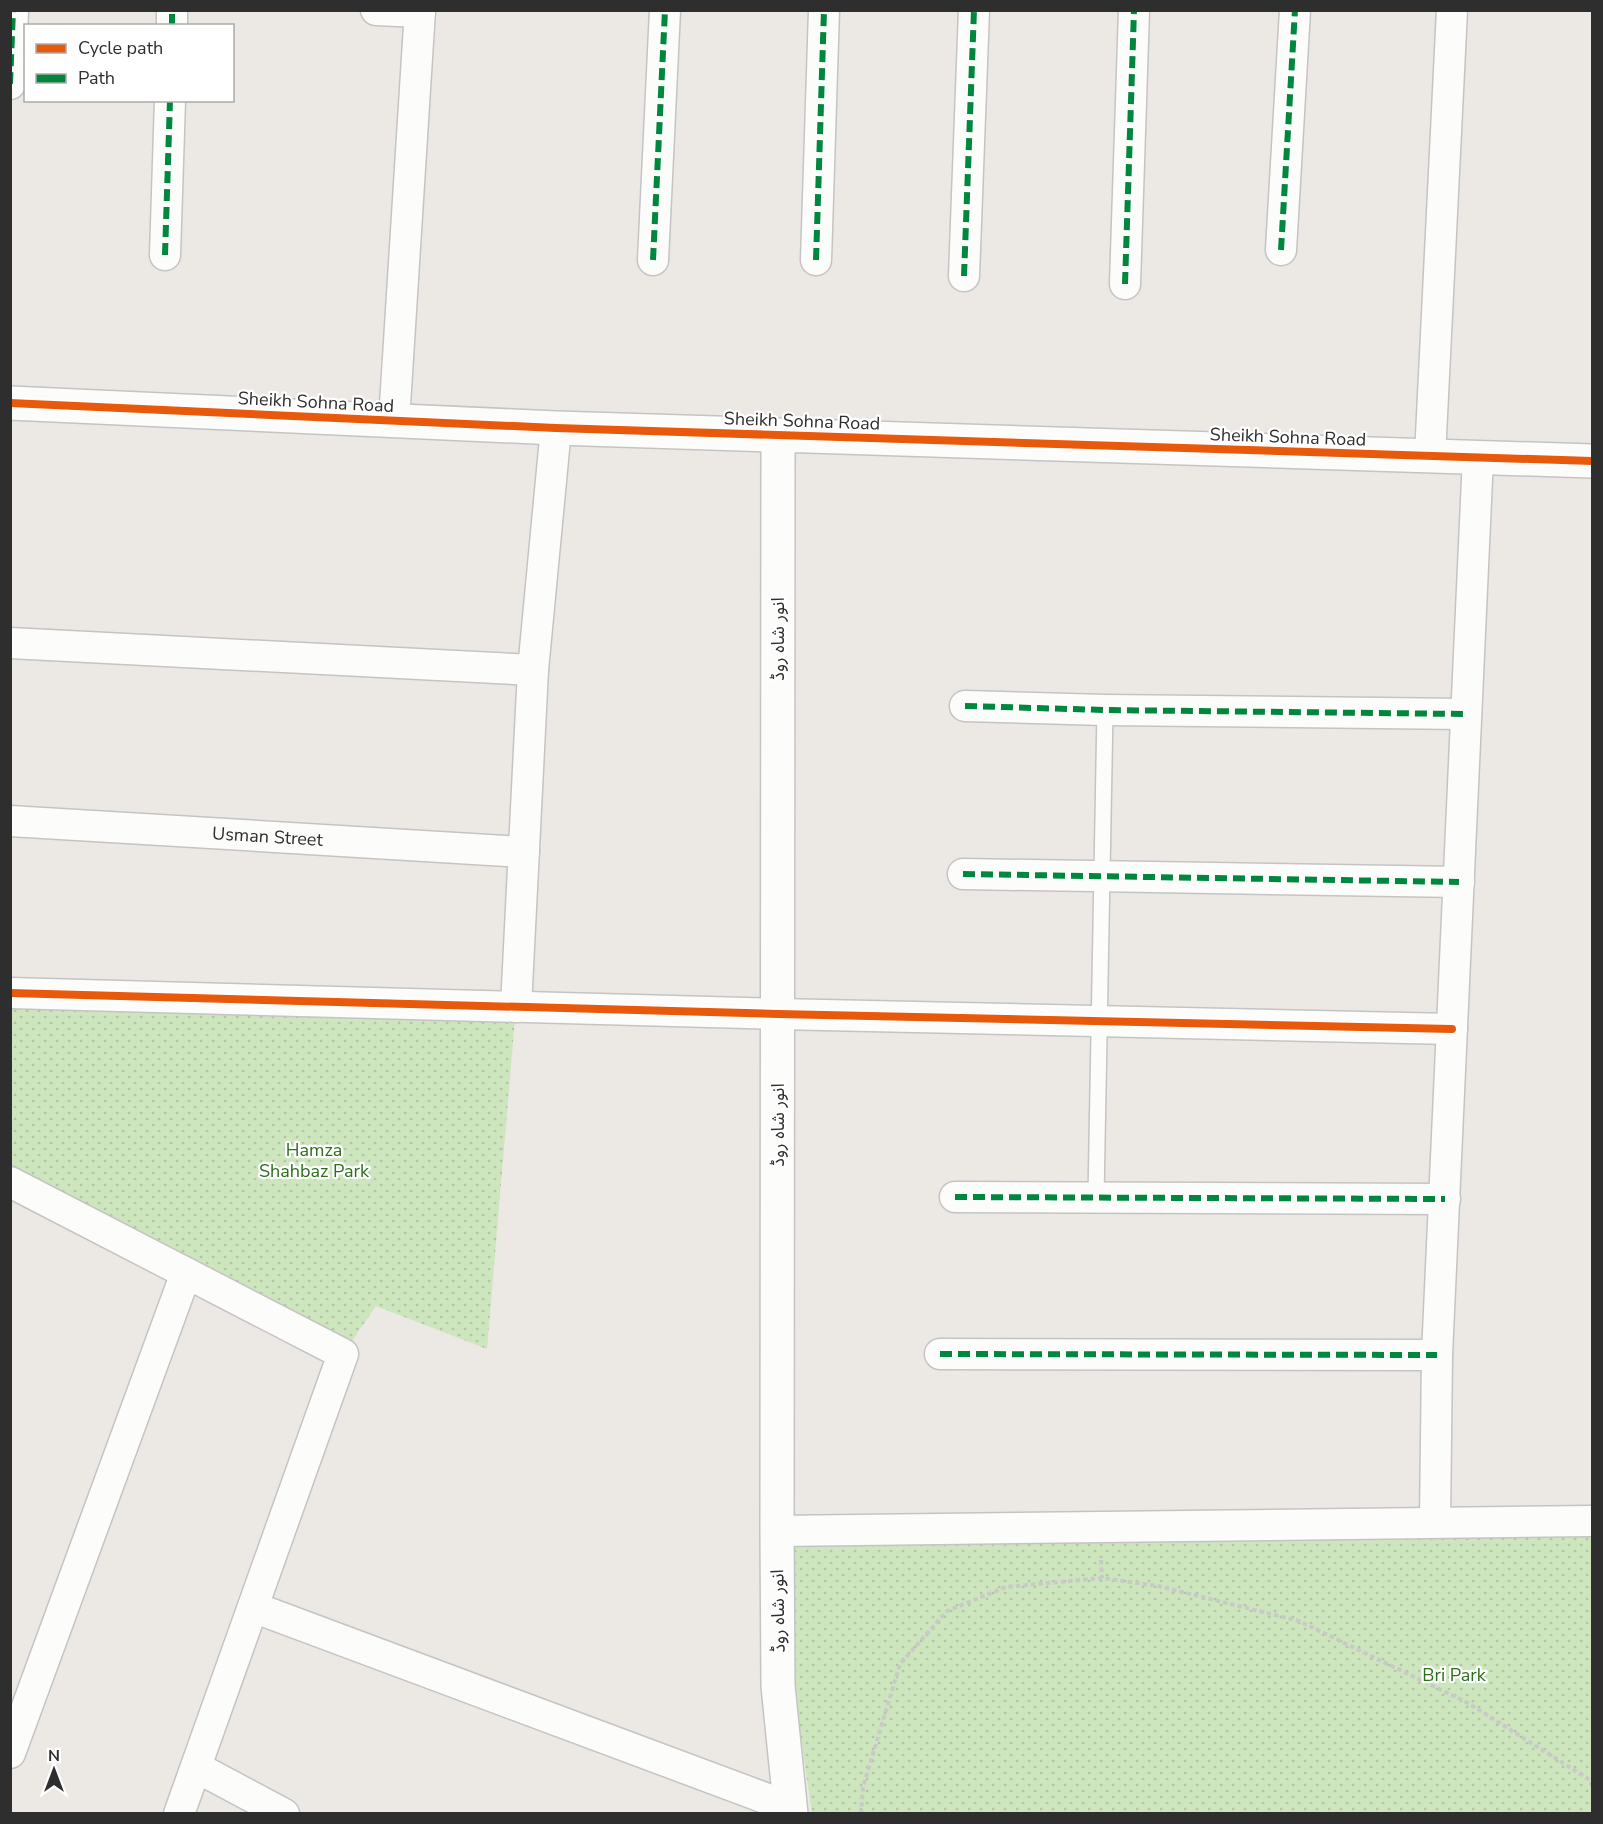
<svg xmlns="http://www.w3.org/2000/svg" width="1603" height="1824" viewBox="0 0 1603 1824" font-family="'Nunito Sans','Noto Sans Arabic',sans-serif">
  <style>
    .green { fill: url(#green-dots) }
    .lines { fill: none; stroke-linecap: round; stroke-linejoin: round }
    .lane-casing { stroke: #c5c4c5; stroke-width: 18 }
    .street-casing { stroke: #c5c4c5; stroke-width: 33 }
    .secondary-casing { stroke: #c5c4c5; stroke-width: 36 }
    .path { stroke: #c9c9c8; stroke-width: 4; stroke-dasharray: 4.5 3; stroke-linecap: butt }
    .lane { stroke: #fcfcfb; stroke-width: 15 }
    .street { stroke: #fcfcfb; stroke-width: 30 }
    .secondary { stroke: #fcfcfb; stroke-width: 33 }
    .quiet { stroke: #00873e; stroke-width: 6; stroke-dasharray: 12 6; stroke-linecap: butt }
    .cycleway-casing { stroke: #fff; stroke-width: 11 }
    .cycleway { stroke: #e8590c; stroke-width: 8 }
    .labels { text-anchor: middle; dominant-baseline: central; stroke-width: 4.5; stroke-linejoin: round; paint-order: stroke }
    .street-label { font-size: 18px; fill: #2e2e2e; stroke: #fff }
    .park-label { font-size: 18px; fill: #2c6e1b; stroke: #fff }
  </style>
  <defs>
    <pattern id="green-dots" width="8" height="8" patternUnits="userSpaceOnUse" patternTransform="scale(1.5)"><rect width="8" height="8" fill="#cee6be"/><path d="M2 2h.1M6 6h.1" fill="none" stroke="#b1c6a4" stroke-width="1.8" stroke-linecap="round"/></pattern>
  </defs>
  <rect width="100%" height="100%" fill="#ece8e4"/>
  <!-- green -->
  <path class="green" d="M 10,993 L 516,1007 L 487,1349 L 376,1306 L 343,1354 L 11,1183 Z
    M 1592,1535 L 1592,1813 L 812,1813 L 793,1684 L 790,1546 Z"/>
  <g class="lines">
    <!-- lane casing -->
    <g class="lane-casing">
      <path id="lane" d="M 1096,1197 L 1105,710"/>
    </g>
    <!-- street casing -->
    <g class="street-casing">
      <g id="street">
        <path d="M 376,10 L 420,12"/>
        <path d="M 172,26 L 172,10"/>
        <path d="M 10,84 L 13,10"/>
        <path d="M 1281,250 L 1295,10"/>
        <path d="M 165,255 L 170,100"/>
        <path d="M 653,260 L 665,10"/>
        <path d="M 816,260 L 824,10"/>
        <path d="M 964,276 L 974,10"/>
        <path d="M 1125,284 L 1134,10"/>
        <path d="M 394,421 L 420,10"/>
        <path d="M 1430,456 L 1452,10"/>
        <path d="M 10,643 L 533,670"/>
        <path d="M 965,706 L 1105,710 L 1466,714"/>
        <path id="s1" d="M 10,821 L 524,852"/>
        <path d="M 963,874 L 1459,882"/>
        <path d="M 10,993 L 778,1014 L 1452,1029"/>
        <path d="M 516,1007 L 533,670 L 556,428"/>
        <path d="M 10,1182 L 343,1354 L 179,1814"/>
        <path d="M 955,1197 L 1445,1199"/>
        <path d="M 940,1354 L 1437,1355"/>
        <path d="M 1435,1522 L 1437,1355 L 1478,457"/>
        <path d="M 777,1531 L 1592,1521"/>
        <path d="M 253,1607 L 789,1807"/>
        <path d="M 10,1753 L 186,1273"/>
        <path d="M 196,1767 L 284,1814"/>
      </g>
    </g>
    <!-- secondary casing -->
    <g class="secondary-casing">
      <path id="secondary" d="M 10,403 L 556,428 L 1592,461
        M 778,436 L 777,1531 L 778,1686 L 791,1814"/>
    </g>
    <!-- path -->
    <path class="path" d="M 1101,1560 L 1102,1578
      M 861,1814 L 863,1787 L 900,1664 L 947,1611 L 1006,1587 L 1102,1578 L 1158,1586 L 1299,1621 L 1468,1703 L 1590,1780 L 1592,1786"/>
    <!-- lane -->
    <use href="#lane" class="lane"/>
    <!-- street -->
    <use href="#street" class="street"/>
    <!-- secondary -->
    <use href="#secondary" class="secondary"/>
    <!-- quiet -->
    <path class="quiet" d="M 172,26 L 172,10
      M 10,84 L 13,10
      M 1281,250 L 1295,10
      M 165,255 L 170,100
      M 653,260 L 665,10
      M 816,260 L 824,10
      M 964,276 L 974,10
      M 1125,284 L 1134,10
      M 965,706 L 1105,710 L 1466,714
      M 963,874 L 1459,882
      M 955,1197 L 1445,1199
      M 940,1354 L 1437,1355"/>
    <!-- cycleway casing -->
    <g class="cycleway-casing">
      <path id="cycleway" d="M 10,403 L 556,428 L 1592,461
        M 10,993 L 778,1014 L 1452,1029"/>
    </g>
    <!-- cycleway -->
    <use href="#cycleway" class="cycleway"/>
  </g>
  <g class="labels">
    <!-- street labels -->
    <g class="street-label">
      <text transform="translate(316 402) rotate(3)">Sheikh Sohna Road</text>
      <text transform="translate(802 421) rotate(2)">Sheikh Sohna Road</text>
      <text transform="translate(1288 437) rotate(2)">Sheikh Sohna Road</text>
      <text transform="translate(778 639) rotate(-90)">انور شاہ روڈ</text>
      <text stroke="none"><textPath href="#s1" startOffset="258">Usman Street</textPath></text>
      <text transform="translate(778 1125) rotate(-90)">انور شاہ روڈ</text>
      <text transform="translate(778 1611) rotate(-91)">انور شاہ روڈ</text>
    </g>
    <!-- park labels -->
    <g class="park-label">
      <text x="314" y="1150">Hamza<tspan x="314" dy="21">Shahbaz Park</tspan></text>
      <text x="1454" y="1675">Bri Park</text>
    </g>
  </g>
  <!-- border -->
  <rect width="1603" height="1824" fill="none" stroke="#2e2e2e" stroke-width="24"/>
  <!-- legend -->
  <rect x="24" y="24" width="210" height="78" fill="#ffffff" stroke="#ababab" stroke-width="1.5"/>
  <rect x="36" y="44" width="30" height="9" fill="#e8590c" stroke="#ababab" stroke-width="1.5"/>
  <text x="78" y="54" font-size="18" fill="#2e2e2e">Cycle path</text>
  <rect x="36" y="74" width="30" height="9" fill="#00873e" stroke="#ababab" stroke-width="1.5"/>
  <text x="78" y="84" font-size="18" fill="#2e2e2e">Path</text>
  <!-- north arrow -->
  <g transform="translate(54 1770)" stroke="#ffffff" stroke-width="4.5" paint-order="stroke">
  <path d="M0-4.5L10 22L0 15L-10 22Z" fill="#2e2e2e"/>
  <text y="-9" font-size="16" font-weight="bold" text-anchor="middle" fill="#2e2e2e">N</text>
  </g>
</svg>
